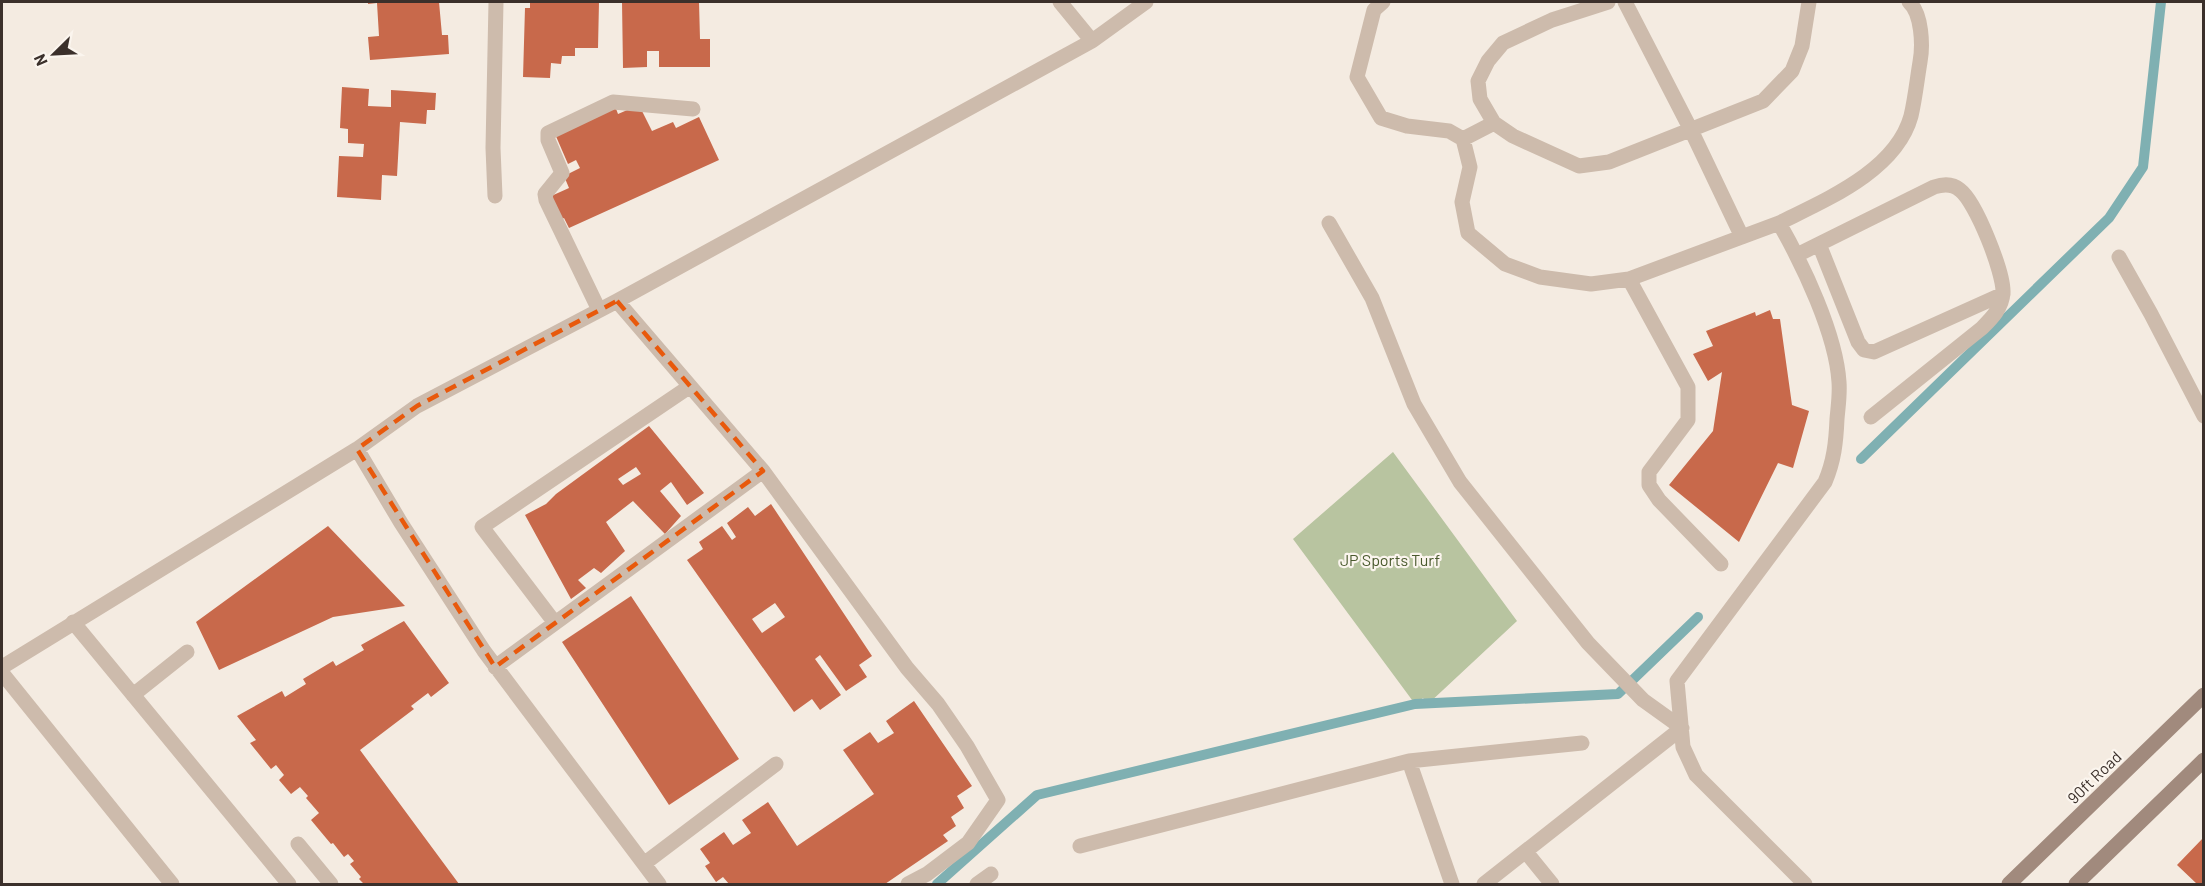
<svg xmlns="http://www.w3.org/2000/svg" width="2205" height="886" viewBox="0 0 2205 886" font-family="Barlow,sans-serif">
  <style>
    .green { fill: #b8c4a0 }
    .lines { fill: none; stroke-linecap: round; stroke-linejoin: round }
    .stream { stroke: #7fb0b2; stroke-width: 10 }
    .building { fill: #c8694b; fill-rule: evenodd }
    .service { stroke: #cdbbac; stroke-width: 15 }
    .minor { stroke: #cdbbac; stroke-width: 15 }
    .secondary { stroke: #a18a7d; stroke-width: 15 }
    .marked { fill: none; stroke: #e8590c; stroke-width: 4.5; stroke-dasharray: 12 8; stroke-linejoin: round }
    .labels { text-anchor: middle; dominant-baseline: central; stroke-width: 4.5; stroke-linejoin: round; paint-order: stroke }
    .park-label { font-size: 16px; fill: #4a5a2e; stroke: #fbf5ee }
    .street-label { font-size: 16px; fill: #3b302b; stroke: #fbf5ee }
  </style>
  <rect width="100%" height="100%" fill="#f4ebe1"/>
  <!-- green -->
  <path class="green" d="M 1393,452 L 1517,621 L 1428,704 L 1423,698 L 1415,704 L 1293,539 Z"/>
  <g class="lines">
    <!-- stream -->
    <path class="stream" d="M 1861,459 L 2109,218 L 2143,167 L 2161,2
      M 937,884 L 1037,795 L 1415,704 L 1618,694 L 1698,617"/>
  </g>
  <!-- building -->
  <path class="building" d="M 368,2 L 439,2 L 442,35 L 448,35 L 449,54 L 370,60 L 368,37 L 379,36 L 377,3 L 368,4 Z
    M 530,2 L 599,2 L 598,48 L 575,48 L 575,56 L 562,56 L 561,64 L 551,63 L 550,78 L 523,77 L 525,8 L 530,8 Z
    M 622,2 L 699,2 L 700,39 L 710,39 L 710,67 L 659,67 L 659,51 L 647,51 L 647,67 L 623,68 Z
    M 342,87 L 369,89 L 368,106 L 391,107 L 391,90 L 436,93 L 435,110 L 427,110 L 426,124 L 400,122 L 397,176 L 382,175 L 381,200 L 337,197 L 339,156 L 363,157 L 364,144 L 348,143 L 348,129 L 340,128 Z
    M 639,105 L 652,131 L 673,122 L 676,128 L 699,117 L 719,160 L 569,228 L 564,218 L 560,220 L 549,197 L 569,188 L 564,176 L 580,168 L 576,160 L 568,164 L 555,134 L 615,106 L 618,114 Z
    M 1770,310 L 1773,319 L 1780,319 L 1792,405 L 1809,411 L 1793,468 L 1778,463 L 1739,542 L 1669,485 L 1713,431 L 1722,372 L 1708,381 L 1693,354 L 1713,346 L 1706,331 L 1755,312 L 1756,316 Z
    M 649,426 L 704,493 L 687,505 L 671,482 L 660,491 L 681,516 L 665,534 L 633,501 L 606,522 L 625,551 L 601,573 L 594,568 L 578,580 L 586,588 L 571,599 L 525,515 L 546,504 L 556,494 ZM 636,467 L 641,474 L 623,485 L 618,479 Z
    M 771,504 L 872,656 L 859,665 L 867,677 L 846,691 L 820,655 L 815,659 L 841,695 L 820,710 L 812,699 L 794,712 L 687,560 L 703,549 L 699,542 L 722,526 L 732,540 L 736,537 L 727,523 L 748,507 L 755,516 ZM 775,603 L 785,617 L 762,633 L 752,619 Z
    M 328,526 L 405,606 L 333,617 L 219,670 L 196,622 Z
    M 631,596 L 739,759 L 669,805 L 562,642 Z
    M 404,621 L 449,683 L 431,697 L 428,693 L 411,706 L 414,709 L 360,750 L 459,884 L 364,884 L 359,879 L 361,877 L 350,864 L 354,861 L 348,854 L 344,857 L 333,843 L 331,844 L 311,820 L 319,813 L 306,798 L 308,796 L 300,787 L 291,794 L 279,780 L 284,775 L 276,765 L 271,769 L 250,743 L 256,740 L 237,716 L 282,691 L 285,697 L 306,684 L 303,679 L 333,661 L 336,666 L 364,650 L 361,645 Z
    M 914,701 L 972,786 L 957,796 L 964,808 L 951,817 L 956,826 L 943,835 L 948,841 L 885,884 L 729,884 L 723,877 L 716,882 L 705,866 L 710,863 L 700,849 L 724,832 L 733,845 L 751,833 L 742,820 L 768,802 L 797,846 L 874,794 L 843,750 L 870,732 L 878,743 L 894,733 L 886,721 Z
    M 2204,837 L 2204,884 L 2197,884 L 2177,865 Z"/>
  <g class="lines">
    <!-- service -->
    <path class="service" d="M 298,844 L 331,884
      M 977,884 L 991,874"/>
    <!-- minor -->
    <path class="minor" d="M 1383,2 L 1374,10 L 1357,77 L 1381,118 L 1407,126 L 1449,131 L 1463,139 L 1470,167 L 1462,202 L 1468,233 L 1505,264 L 1540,277 L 1591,284 L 1629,279 L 1779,223 C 1803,265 1836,334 1839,382 C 1840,395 1838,407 1837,419 C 1836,442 1834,461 1825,482 L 1677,681 L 1683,747 L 1696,775 L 1805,884
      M 1608,2 L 1552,20 L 1503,43 L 1488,61 L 1478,81 L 1480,99 L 1494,123 L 1513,136 L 1579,166 L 1609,162 L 1763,101 L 1792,71 L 1802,46 L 1809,2
      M 1625,2 L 1691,130 L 1742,237
      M 1092,41 L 1146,2
      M 1463,139 L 1494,123
      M 495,196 L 493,148 L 496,2
      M 1329,223 L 1372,298 L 1414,404 L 1460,482 L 1588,643 L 1643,700 L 1682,728 L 1484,884
      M 1779,223 C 1825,200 1896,171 1911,116 C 1915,99 1917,80 1920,62 C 1923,46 1922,13 1909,2
      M 1819,244 L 1858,342 L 1864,350 L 1874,352 L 2003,294
      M 1797,255 L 1934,187 C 1943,184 1952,183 1960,190 C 1976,202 2004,273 2003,293 C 2002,308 1992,318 1982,328 L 1871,417
      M 2119,257 L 2151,314 L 2204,416
      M 1629,279 L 1688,387 L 1688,420 L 1649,472 L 1649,485 L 1659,500 L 1721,564
      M 617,301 L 763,471 L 907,668 L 938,704 L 967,746 L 998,800 L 968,843 L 927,874 L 908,884
      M 599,310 L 546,200 L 545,194 L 562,173 L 548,140 L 548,133 L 613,102 L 693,109
      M 357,449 L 401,523 L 484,651 L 659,884
      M 73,622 L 289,884
      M 555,623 L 482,527 L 689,387
      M 2,667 L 357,449 L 417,406 L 617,301 L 1092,41 L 1060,2
      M 495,667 L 763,471
      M 2,673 L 172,884
      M 133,695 L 187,652
      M 1409,761 L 1582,743
      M 1080,846 L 1409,761 L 1452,884
      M 1526,852 L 1552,884
      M 645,863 L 776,764"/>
    <!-- secondary -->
    <path class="secondary" d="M 2009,884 L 2204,695
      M 2076,884 L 2204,760"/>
  </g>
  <!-- marked area -->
  <path class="marked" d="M 617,301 L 763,471 L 495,667 L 357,449 L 417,406 Z"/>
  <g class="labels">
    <!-- park labels -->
    <g class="park-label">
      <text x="1390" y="559">JP Sports Turf</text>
    </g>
    <!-- street labels -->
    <g class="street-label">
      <text transform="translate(2094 777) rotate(-44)">90ft Road</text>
    </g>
  </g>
  <!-- border -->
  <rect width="2205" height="886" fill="none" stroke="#3b302b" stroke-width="6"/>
  <!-- north arrow -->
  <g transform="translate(54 54) rotate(246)" stroke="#fbf5ee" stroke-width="4.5" paint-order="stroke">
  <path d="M0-4.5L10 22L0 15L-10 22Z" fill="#3b302b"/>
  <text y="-9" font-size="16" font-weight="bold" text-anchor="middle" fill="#3b302b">N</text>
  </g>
</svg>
